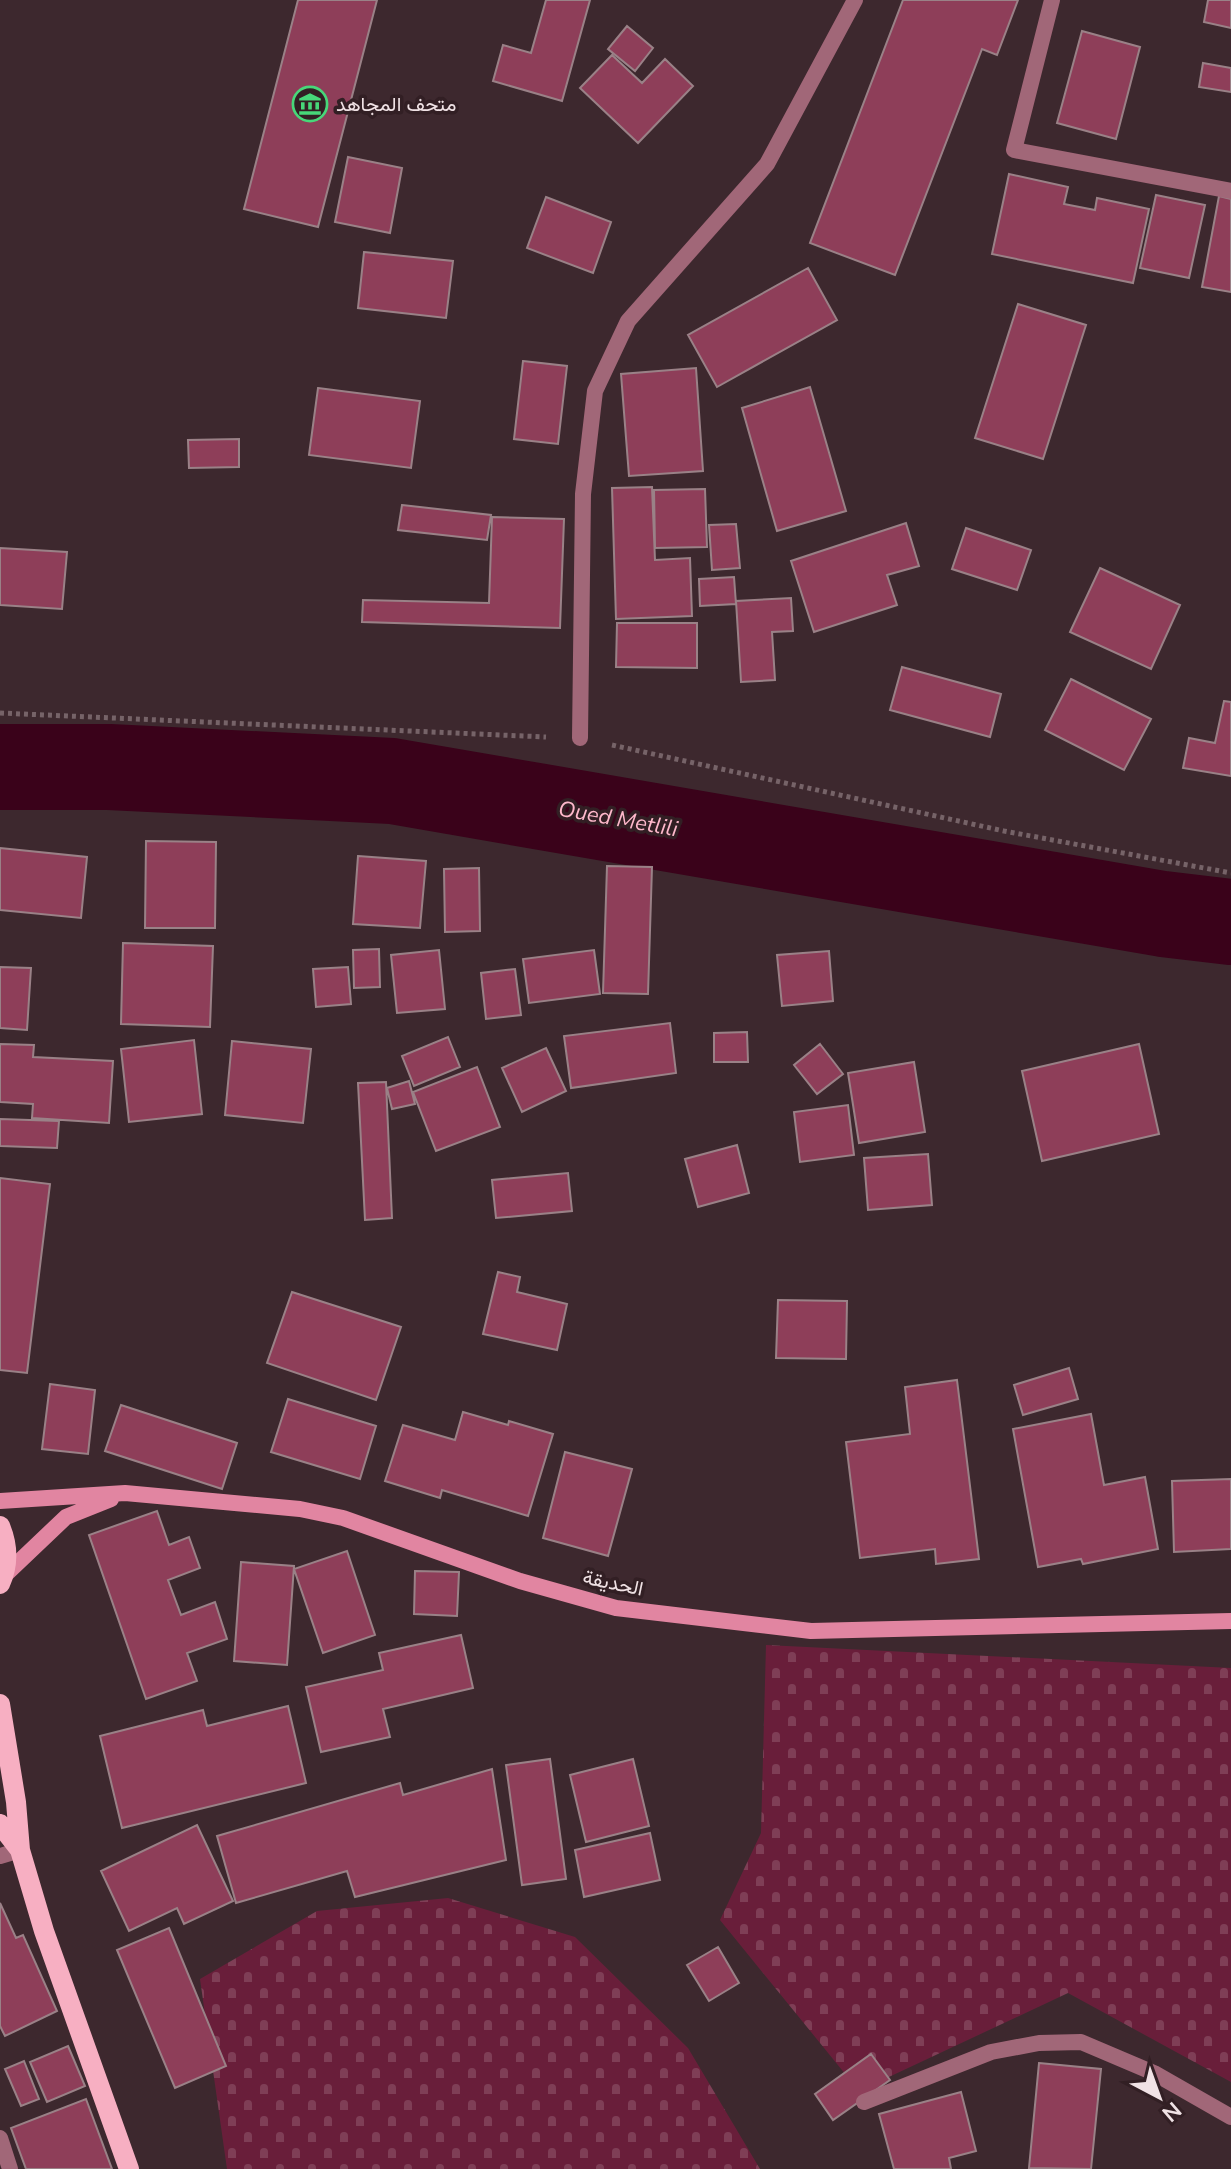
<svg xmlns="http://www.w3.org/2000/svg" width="1231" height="2169" viewBox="0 0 1231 2169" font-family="'Nunito Sans',Vazirmatn,sans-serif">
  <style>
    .cemetery { fill: url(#cemetery-stones) }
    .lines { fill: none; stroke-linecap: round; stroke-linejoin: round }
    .river { stroke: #3a021a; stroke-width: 86 }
    .building { fill: #8e3e59; stroke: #9a8187; stroke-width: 2 }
    .path { stroke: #766368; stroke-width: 5; stroke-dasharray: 4 4; stroke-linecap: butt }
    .lane { stroke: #a16778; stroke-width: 16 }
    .street { stroke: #a16778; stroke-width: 16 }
    .secondary { stroke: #e185a1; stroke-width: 16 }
    .primary { stroke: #f7afc2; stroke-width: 20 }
    .labels { text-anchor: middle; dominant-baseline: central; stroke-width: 7; stroke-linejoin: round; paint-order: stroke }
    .poi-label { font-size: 20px; fill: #f0e2e5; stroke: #321f24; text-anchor: start }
    .street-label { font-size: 20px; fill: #f0e2e5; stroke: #321f24 }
    .water-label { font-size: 22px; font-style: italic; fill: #feb8cb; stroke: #321f24 }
  </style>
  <defs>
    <pattern id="cemetery-stones" width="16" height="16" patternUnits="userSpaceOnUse" patternTransform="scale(2)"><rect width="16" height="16" fill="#691e3a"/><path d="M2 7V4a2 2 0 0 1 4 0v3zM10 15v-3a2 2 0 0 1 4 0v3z" fill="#7f3e56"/></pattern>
  </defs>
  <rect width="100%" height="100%" fill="#3d282e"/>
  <!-- cemetery -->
  <path class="cemetery" d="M 766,1645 L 1231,1668 L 1231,2082 L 1068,1993 L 859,2091 L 720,1920 L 761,1833 Z
    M 448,1898 L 575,1937 L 688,2048 L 760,2169 L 227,2169 L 200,1979 L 317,1911 Z"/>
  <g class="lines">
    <!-- river -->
    <path class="river" d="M 0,767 L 109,767 L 392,781 L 1163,914 L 1231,922"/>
  </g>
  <!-- building -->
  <path class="building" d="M 298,0 L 377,0 L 318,227 L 244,209 Z
    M 546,0 L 590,0 L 562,101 L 493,81 L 503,45 L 531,53 Z
    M 903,0 L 1018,0 L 997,55 L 982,49 L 895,275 L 810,243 Z
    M 1208,0 L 1231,0 L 1231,28 L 1204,22 Z
    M 627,26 L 653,48 L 635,71 L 608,49 Z
    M 1082,31 L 1140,47 L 1116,139 L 1057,123 Z
    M 612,55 L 642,83 L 665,59 L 693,86 L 638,143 L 580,88 Z
    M 1203,63 L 1231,68 L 1231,92 L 1199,87 Z
    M 348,157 L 402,168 L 390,233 L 335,222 Z
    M 1009,174 L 1068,187 L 1064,204 L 1095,210 L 1097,198 L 1149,209 L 1133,283 L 992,254 Z
    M 1156,195 L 1205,205 L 1189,278 L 1140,268 Z
    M 1219,196 L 1231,199 L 1231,292 L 1202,287 Z
    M 546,197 L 611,222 L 593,273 L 527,248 Z
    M 364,252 L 453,261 L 446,318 L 358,308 Z
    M 808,268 L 837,320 L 717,387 L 688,335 Z
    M 1018,304 L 1086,325 L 1043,459 L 975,438 Z
    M 523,361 L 567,366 L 558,444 L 514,439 Z
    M 696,368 L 703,471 L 629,476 L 621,374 Z
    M 810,387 L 846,511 L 777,531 L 742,408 Z
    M 318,388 L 420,401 L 411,468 L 309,455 Z
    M 239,439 L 239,467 L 189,468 L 188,440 Z
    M 652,487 L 655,560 L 690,558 L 692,616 L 616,619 L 612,488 Z
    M 705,489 L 707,547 L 655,548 L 654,490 Z
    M 402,505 L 491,515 L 487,540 L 398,530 Z
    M 492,517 L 564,519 L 560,628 L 362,622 L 363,600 L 489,603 Z
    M 906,523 L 919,566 L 887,575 L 897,605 L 814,632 L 791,561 Z
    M 736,524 L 740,568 L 712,570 L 709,525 Z
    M 966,528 L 1031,550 L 1017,590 L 952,569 Z
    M 0,548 L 67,552 L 62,609 L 0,605 Z
    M 1100,568 L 1180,605 L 1151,669 L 1070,632 Z
    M 734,577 L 736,604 L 700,606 L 699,579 Z
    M 791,598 L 793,631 L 772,632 L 775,680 L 741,682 L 736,601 Z
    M 617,623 L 697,623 L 697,668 L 616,667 Z
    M 902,667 L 1001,694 L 990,737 L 890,710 Z
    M 1071,679 L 1151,719 L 1124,770 L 1045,730 Z
    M 1224,701 L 1231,702 L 1231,776 L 1183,768 L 1189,738 L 1215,743 Z
    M 146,841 L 216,842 L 215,928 L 145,928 Z
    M 0,848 L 87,857 L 81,918 L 0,910 Z
    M 358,856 L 426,861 L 420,928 L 353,924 Z
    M 607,866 L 652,867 L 648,994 L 603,993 Z
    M 479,868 L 480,931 L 445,932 L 444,869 Z
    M 123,943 L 213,946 L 210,1027 L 121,1024 Z
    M 379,949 L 380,987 L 354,988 L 353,950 Z
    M 439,950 L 445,1009 L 397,1013 L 391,955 Z
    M 594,950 L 600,994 L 529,1003 L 523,959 Z
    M 829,951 L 833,1001 L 782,1006 L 777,955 Z
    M 0,967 L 31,968 L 27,1030 L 0,1028 Z
    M 348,967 L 351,1004 L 316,1007 L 313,969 Z
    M 515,969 L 521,1015 L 486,1019 L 481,973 Z
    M 670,1023 L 676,1073 L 571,1088 L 564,1036 Z
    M 747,1032 L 748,1062 L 714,1062 L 714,1033 Z
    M 448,1037 L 460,1067 L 414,1086 L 402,1056 Z
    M 194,1040 L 202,1114 L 129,1122 L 121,1049 Z
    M 232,1041 L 311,1049 L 303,1123 L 225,1115 Z
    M 0,1044 L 34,1045 L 33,1057 L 113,1061 L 109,1123 L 32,1118 L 33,1104 L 0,1102 Z
    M 820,1044 L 843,1074 L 817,1094 L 794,1065 Z
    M 1139,1044 L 1159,1134 L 1042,1161 L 1022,1071 Z
    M 546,1048 L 566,1091 L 522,1112 L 502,1068 Z
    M 914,1062 L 925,1132 L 859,1143 L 848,1073 Z
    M 477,1067 L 500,1127 L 436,1151 L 413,1092 Z
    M 409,1081 L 415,1104 L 392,1109 L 387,1088 Z
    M 386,1082 L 392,1218 L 365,1220 L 358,1083 Z
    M 848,1105 L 854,1155 L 800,1162 L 794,1112 Z
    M 0,1119 L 59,1121 L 57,1148 L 0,1146 Z
    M 737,1145 L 749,1193 L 698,1207 L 685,1159 Z
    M 928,1154 L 932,1205 L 868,1210 L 864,1158 Z
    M 568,1173 L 572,1211 L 496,1218 L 492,1180 Z
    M 0,1178 L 50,1184 L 27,1373 L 0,1370 Z
    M 498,1272 L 520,1277 L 517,1292 L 567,1304 L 557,1350 L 483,1334 Z
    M 292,1292 L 401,1327 L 376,1400 L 267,1363 Z
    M 778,1300 L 847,1301 L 846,1359 L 776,1358 Z
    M 1069,1368 L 1078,1399 L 1023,1415 L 1014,1385 Z
    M 957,1380 L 979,1559 L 936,1564 L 935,1549 L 860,1558 L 846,1442 L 910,1434 L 905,1387 Z
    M 50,1384 L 95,1390 L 88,1454 L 42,1449 Z
    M 288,1399 L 376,1426 L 360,1479 L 271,1452 Z
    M 121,1405 L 237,1443 L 222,1489 L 105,1451 Z
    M 463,1412 L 508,1425 L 509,1421 L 553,1434 L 528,1516 L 442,1490 L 440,1498 L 385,1481 L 403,1425 L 455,1440 Z
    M 1091,1414 L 1104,1485 L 1145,1477 L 1158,1549 L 1083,1564 L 1081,1559 L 1038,1567 L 1013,1429 Z
    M 565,1452 L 632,1469 L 608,1556 L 543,1538 Z
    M 1231,1479 L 1231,1549 L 1174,1552 L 1172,1481 Z
    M 157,1511 L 169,1545 L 189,1537 L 200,1568 L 168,1580 L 181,1615 L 215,1602 L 227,1639 L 187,1653 L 197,1681 L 146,1699 L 89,1535 Z
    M 347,1551 L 375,1635 L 323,1653 L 294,1569 Z
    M 241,1562 L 294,1566 L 287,1665 L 234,1661 Z
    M 415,1571 L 459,1572 L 457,1616 L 414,1614 Z
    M 461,1635 L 473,1688 L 383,1709 L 390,1737 L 321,1752 L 306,1687 L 383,1670 L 379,1653 Z
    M 288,1706 L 306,1783 L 122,1828 L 100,1736 L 203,1710 L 207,1726 Z
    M 550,1759 L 566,1879 L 522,1885 L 506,1765 Z
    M 633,1759 L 649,1826 L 586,1842 L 570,1775 Z
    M 492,1769 L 506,1860 L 355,1897 L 347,1871 L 236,1903 L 217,1836 L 400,1783 L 403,1795 Z
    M 197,1825 L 233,1901 L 184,1924 L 177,1908 L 129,1931 L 101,1871 Z
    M 650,1833 L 660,1880 L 584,1897 L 575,1850 Z
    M 0,1903 L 16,1938 L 23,1935 L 57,2011 L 5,2036 L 0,2026 Z
    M 169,1928 L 226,2066 L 175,2088 L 117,1950 Z
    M 718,1947 L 739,1983 L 709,2001 L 687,1965 Z
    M 68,2046 L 85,2086 L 47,2102 L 30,2062 Z
    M 871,2054 L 890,2080 L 833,2120 L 815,2094 Z
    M 24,2061 L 39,2099 L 21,2106 L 5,2069 Z
    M 1039,2063 L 1101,2069 L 1091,2169 L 1029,2168 Z
    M 961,2092 L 976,2151 L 949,2158 L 951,2169 L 894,2169 L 879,2114 Z
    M 86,2099 L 112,2169 L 26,2169 L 11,2128 Z"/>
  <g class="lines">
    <!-- path -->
    <path class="path" d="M 0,713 L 546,737
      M 612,745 L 1004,831 L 1231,873"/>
    <!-- lane -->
    <path class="lane" d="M 1052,0 L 1014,150 L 1231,191
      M 0,1856 L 20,1850
      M 0,2138 L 10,2169"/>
    <!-- street -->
    <path class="street" d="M 580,738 L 583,494 L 595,391 L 628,321 L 767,164 L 855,0
      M 864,2102 L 991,2052 L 1039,2043 L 1081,2042 L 1154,2073 L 1231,2117"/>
    <!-- secondary -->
    <path class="secondary" d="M 0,1501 L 125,1493 L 300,1509 L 343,1518 L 520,1581 L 616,1608 L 811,1631 L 1231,1621
      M 4,1576 L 66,1517 L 111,1499"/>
    <!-- primary -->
    <path class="primary" d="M 0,1526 C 8,1545 9,1564 0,1584
      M 0,1704 L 16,1802 L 20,1850 L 44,1931 L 129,2169
      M 0,1824 L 20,1850"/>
  </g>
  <!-- icons -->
  <defs>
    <g id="museum-ring" transform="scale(1.8)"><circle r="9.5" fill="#321f24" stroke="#47d779" stroke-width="1.5"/><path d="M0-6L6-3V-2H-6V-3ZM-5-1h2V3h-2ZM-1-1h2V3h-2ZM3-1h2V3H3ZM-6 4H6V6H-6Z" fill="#47d779"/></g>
  </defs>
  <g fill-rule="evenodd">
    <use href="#museum-ring" x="310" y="104"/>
  </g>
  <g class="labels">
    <!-- poi labels -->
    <g class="poi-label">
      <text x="336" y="104">متحف المجاهد</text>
    </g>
    <!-- street labels -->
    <g class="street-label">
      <text transform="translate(613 1583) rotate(12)">الحديقة</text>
    </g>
    <!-- water labels -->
    <g class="water-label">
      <text transform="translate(618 819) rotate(10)">Oued Metlili</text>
    </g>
  </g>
  <!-- north arrow -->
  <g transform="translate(1159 2097) rotate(139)" stroke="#321f24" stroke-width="6" paint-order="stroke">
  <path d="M0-6L14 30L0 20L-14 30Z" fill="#f0e2e5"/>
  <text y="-12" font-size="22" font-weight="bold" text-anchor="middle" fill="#f0e2e5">N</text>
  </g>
</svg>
